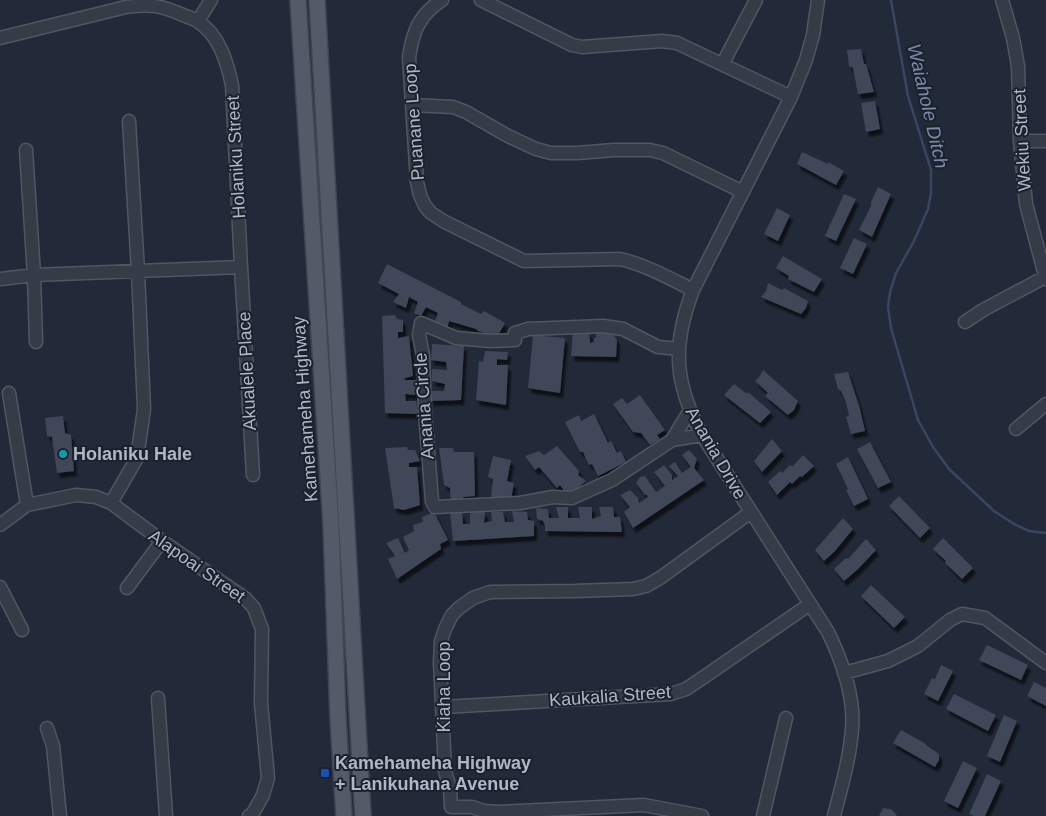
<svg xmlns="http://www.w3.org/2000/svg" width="1046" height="816" viewBox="0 0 1046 816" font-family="Arial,sans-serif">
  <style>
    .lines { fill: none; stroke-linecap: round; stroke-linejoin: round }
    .stream { stroke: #394561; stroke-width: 2.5 }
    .building { fill: #3f4758; filter: url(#shadow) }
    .minor-casing { stroke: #515663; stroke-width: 15 }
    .major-casing { stroke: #3f4552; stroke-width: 18 }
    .minor { stroke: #363b48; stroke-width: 12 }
    .major { stroke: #545a68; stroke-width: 15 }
    .culture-dot { fill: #0f9aa8; stroke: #1b212d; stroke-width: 2 }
    .transit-dot { fill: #1a4fb4; stroke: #1b212d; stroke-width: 2 }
    .labels { text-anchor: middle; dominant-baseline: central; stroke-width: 4; stroke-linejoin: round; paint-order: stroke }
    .street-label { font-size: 18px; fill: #b1b6c5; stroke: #1b212d }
    .poi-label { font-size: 18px; font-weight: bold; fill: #b1b6c5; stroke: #1b212d; text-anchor: start }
    .water-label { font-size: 19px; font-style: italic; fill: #7a8aab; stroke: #1b212d }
  </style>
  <defs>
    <filter id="shadow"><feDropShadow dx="3" dy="5" stdDeviation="1" flood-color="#0009"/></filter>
  </defs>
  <rect width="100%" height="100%" fill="#222938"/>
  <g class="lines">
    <!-- stream -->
    <path class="stream" d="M 891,0 L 908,96 L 931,170 L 931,193 L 928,209 L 914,241 L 896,273 L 890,292 L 888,307 L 891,328 L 908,386 L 918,420 L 933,447 L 949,469 L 994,511 L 1014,524 L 1029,531 L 1046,533"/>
  </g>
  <!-- building -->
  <path class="building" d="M 861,49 L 864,64 L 866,64 L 874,92 L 858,94 L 853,68 L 849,66 L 847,50 Z
    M 875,101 L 880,129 L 866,132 L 861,103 Z
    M 802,152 L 828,164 L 828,162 L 844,171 L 836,185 L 797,164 Z
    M 878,187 L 891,194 L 872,237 L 859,230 L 871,206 L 871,202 Z
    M 844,194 L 856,199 L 836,241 L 825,236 Z
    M 777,208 L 790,215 L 778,241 L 764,234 Z
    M 854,238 L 867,244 L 853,274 L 840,268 Z
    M 783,256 L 822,279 L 814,292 L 788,279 L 789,276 L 776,268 Z
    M 387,264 L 461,302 L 461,304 L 481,314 L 484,311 L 505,323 L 497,337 L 478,331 L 476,329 L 449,321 L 447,330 L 434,324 L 438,313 L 426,307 L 421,316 L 414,313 L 418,302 L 409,297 L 406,308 L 393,302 L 399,294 L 378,283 Z
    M 768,283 L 782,290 L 784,288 L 808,301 L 806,308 L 801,314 L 761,297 L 766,291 Z
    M 395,315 L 397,319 L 403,320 L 403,332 L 398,332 L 398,338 L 409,336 L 413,376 L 405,378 L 405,380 L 417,380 L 416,395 L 405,394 L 406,401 L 416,401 L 418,414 L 385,413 L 382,316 Z
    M 573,330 L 589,332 L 590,343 L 594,342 L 594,338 L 596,338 L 596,331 L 611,331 L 617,340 L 616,357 L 571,356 Z
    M 533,335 L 565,338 L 560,393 L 528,388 Z
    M 432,344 L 464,346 L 461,400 L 430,401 L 430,391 L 444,391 L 445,384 L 432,381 L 432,369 L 447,370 L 446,362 L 431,360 Z
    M 485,351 L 508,352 L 507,360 L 497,359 L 497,365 L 508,365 L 506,405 L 476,400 L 479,361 L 483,362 Z
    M 763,370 L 798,401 L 794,410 L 788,415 L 765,396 L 768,393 L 755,381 L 760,376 Z
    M 848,372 L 860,409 L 865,431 L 851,434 L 846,417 L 849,416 L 846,402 L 841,391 L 838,389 L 834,374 Z
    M 734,384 L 747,394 L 748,392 L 771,412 L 760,423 L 724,395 Z
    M 640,395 L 665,430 L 657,435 L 660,439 L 650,445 L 641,433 L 633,432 L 613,404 L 622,398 L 627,404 Z
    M 594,414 L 608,443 L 611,441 L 617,453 L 621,451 L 626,462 L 598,476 L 592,464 L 589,465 L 583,452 L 580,452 L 565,422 L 579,415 L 581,421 Z
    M 63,416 L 65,433 L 71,435 L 74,471 L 57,473 L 52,437 L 47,436 L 45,418 Z
    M 772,439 L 782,451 L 762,472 L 754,461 Z
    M 870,442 L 891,482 L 878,488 L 857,449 Z
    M 557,446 L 579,471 L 578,475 L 586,481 L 568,496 L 560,485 L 557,488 L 539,467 L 535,470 L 525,456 L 539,451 L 544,455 Z
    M 407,447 L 408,450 L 415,450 L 420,461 L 409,463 L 409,467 L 417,467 L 420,505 L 404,510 L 394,508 L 385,448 Z
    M 439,448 L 453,448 L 454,452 L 474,452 L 475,496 L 463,497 L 464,501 L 451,501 L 450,488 L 444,485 Z
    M 689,450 L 697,459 L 694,468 L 704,480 L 633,528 L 624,512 L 630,507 L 620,495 L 630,490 L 638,498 L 639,503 L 648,497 L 647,495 L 645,495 L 636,483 L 640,477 L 645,476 L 656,492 L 665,486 L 654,472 L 664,465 L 672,475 L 672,480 L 678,476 L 669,466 L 675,462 L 682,473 L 691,467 L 682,455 Z
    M 803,455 L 814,466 L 802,477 L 800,476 L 792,484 L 790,482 L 777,495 L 768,482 L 780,471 L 782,473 L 790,465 L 793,466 Z
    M 493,456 L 511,460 L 507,481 L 514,483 L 511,499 L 499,501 L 491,498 L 493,479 L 488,477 Z
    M 848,457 L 868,499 L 854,506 L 846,490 L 848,489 L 836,464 Z
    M 899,496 L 930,528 L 920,538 L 889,506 Z
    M 556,507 L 568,507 L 568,518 L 580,518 L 578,507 L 592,507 L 592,519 L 601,516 L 599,507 L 613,507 L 614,517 L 620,517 L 622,532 L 545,531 L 545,526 L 543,521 L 537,519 L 536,508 L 548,509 L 549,518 L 559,518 Z
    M 512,511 L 527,512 L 528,520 L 534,521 L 534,536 L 453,541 L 450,513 L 462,513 L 463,524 L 470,524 L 470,512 L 485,512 L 484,523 L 492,521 L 491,512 L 503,512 L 505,522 L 514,522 Z
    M 434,512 L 448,540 L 440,544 L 441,549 L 397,579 L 388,559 L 395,556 L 386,543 L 398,538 L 405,553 L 409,550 L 403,537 L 414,531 L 413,525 L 423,522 L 422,517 Z
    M 843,518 L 853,529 L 835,551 L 824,561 L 815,550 Z
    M 943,538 L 973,568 L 962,579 L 945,563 L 946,561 L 933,549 Z
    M 866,539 L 876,550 L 857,570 L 844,581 L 834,569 L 846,558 L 848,559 Z
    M 871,585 L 905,617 L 894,628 L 861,596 Z
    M 987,645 L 1028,665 L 1021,680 L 979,660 Z
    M 941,665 L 953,671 L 938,701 L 924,694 L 932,678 L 935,679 Z
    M 1034,682 L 1046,688 L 1046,706 L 1027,696 Z
    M 954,694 L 996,715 L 988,731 L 946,709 Z
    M 1004,715 L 1017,721 L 1000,762 L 987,756 Z
    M 901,730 L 926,744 L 926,745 L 939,754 L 939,760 L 935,767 L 893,743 Z
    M 963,761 L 977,768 L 958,808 L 944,801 Z
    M 987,774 L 1001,781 L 985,816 L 974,816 L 969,814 Z
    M 883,808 L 891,809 L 897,815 L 896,816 L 879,816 Z"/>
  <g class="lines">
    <!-- minor casing -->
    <g class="minor-casing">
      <path id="minor" d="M 442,0 C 419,15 413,31 409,57 L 417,182 L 420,195 L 425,206 L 431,213 L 445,222 L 524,261 L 620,259 C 646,265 669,278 693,290
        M 481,0 L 572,45 L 582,47 L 662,41 L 677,43 L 791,97
        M 818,0 L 813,35 L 806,60 L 791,97 L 693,290 C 672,345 674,383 702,435 L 828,632 C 842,661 855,696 852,729 C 850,758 841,788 834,816
        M 1002,0 L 1013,38 L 1018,66 L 1020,141 L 1026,204 L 1046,279
        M 198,21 L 211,0
        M 0,38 L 126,7 C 151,4 160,5 183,15 C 187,17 193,18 197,21 C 219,34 227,62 232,85 L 241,267 L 253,475
        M 723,63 L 756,0
        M 412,105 L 453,107 L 466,112 L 508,136 L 536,149 L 551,153 L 577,153 L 614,150 L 650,150 L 663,153 L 743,192
        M 1020,141 L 1046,141
        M 26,150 L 34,275 L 36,342
        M 0,279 L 34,275 L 241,267
        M 965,322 L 983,310 L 1045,277
        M 679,349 L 658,347 L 623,329 L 603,326 L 528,329 L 515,333 L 515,340 L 491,341 L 456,338 L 421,323 L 419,335 L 423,355 L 425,412 L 432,501 L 435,507 L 520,503 L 553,497 L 572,498 L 612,480 L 672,440 L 702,435
        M 9,393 L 27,505
        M 1016,429 L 1046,404
        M 672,440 L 689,412
        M 111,503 L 137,458 L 144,409 L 138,271 L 129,121
        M 0,525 L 27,505 L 76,495 L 96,497 L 111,503 L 162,541 L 246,599 L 254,608 L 262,629 L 261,703 L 268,778 L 263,795 L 253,813 L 249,816
        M 0,587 L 22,630
        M 127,588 L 162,541
        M 844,673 L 888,661 L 918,646 L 950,620 L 962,614 L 985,618 L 1046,663
        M 158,698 L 166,816
        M 443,707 L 671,694 L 686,689 L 701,679 L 810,604
        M 47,728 L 53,746 L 60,816
        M 702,816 L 644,805 L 500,812 L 484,811 L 472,807 L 451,807 L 450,788 L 445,771 L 440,662 L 441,641 L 445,629 L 452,615 L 459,608 L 473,598 L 490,592 L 575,591 L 633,589 L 646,586 L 660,578 L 751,512
        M 763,816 L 786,718"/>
    </g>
    <!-- major casing -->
    <g class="major-casing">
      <path id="major" d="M 298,0 L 331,525 L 338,718 L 344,816
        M 317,0 L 363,816"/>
    </g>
    <!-- minor -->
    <use href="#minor" class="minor"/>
    <!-- major -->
    <use href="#major" class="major"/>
  </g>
  <!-- markers -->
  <circle class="culture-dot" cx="63" cy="454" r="5"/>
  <rect class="transit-dot" x="320" y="768" width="10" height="10" rx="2.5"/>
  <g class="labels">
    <!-- street labels -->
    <g class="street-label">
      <text transform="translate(414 122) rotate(-94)">Puanane Loop</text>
      <text transform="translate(1022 140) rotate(-93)">Wekiu Street</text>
      <text transform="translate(236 157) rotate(-93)">Holaniku Street</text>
      <text transform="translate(247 371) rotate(-93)">Akualele Place</text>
      <text transform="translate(424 406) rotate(-94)">Anania Circle</text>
      <text transform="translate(305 409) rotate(-94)">Kamehameha Highway</text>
      <text transform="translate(716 453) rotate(60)">Anania Drive</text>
      <text transform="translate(197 566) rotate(35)">Alapoai Street</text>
      <text transform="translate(444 687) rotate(-90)">Kiaha Loop</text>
      <text transform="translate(610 696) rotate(-4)">Kaukalia Street</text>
    </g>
    <!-- poi labels -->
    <g class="poi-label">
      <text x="73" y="454">Holaniku Hale</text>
      <text x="335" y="763">Kamehameha Highway<tspan x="335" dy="21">+ Lanikuhana Avenue</tspan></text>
    </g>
    <!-- water labels -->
    <g class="water-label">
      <text transform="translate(928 106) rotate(77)">Waiahole Ditch</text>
    </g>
  </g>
</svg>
